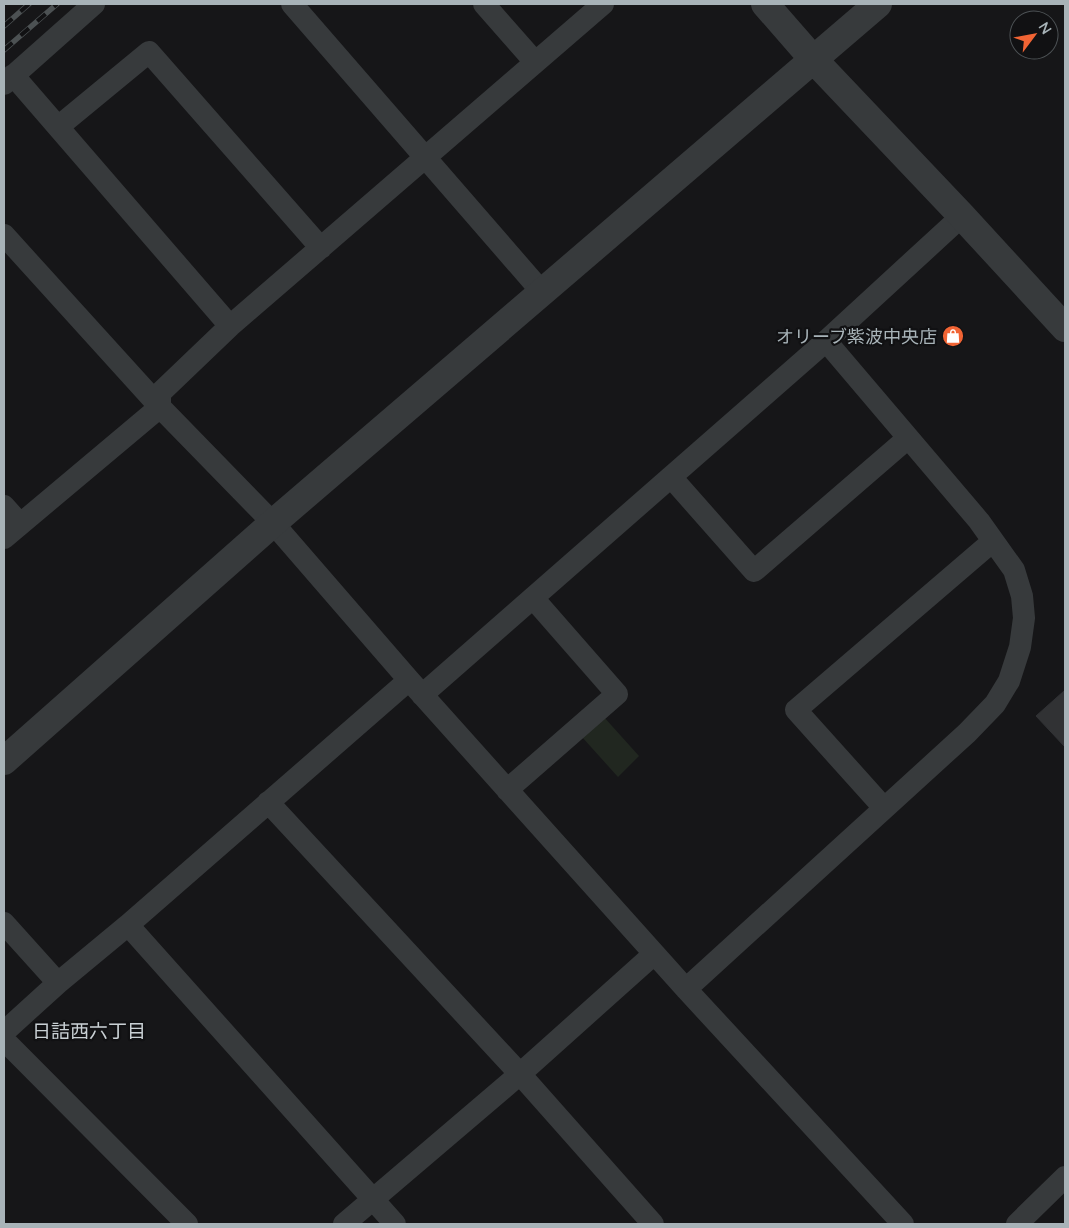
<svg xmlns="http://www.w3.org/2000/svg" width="1069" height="1228" viewBox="0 0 1069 1228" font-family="Lato,'Noto Sans JP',sans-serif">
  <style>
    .park { fill: #212720 }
    .building { fill: #313234; stroke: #303134 }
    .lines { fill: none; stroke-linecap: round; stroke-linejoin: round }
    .minor { stroke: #373a3c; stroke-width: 22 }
    .tertiary { stroke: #373a3c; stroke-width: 28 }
    .rail-casing { stroke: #4c5153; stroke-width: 5.5 }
    .rail { stroke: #111113; stroke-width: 4; stroke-dasharray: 11; stroke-linecap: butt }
    .labels { text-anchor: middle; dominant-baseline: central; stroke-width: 4.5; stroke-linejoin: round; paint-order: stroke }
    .poi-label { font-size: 18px; fill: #a8b3b8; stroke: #111113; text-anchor: end }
    .neighbourhood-label { font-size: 19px; fill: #c9d0d4; stroke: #111113 }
  </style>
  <rect width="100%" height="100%" fill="#161618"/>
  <!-- park -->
  <path class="park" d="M 603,716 L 639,756 L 618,777 L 582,737 Z"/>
  <!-- building -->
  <path class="building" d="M 1064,691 L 1065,693 L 1065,747 L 1036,716 Z"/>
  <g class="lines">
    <!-- minor -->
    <path class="minor" d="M 292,4 L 542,292
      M 484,4 L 535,62
      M 13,75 L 230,326
      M 4,84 L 94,4
      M 58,127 L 149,52 L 321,248
      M 4,235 L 160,407 L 273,523 L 409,680 L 686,989 L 903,1224
      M 671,477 L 754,571 L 908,438
      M 4,506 L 20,524
      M 4,538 L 160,407 L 160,393 L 230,326 L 603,4
      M 422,695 L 826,341 L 962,216
      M 507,790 L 617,694 L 533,598
      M 268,802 L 520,1074 L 653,1224
      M 884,808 L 796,710 L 993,541
      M 4,923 L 58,983
      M 128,925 L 395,1224
      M 686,989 L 967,733 L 995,704 L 1009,681 L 1020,647 L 1024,618 L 1022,596 L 1014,570 L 979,521 L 826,341
      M 4,1032 L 58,983 L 128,925 L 409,680
      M 4,1040 L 187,1224
      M 344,1224 L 520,1074 L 654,954
      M 1017,1224 L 1065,1177"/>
    <!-- tertiary -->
    <path class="tertiary" d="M 765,4 L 813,59 L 962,216 L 1065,328
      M 4,761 L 273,523 L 878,4"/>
    <!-- rail casing -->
    <g class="rail-casing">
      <path id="rail" d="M 4,26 L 29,4
        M 4,50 L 57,4"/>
    </g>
    <!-- rail -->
    <use href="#rail" class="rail"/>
  </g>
  <!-- icons -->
  <defs>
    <g id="shop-disc" transform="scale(1.125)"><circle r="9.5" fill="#f16434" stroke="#111113"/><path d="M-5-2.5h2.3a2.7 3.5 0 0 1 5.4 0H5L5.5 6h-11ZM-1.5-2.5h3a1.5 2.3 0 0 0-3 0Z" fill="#fff"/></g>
  </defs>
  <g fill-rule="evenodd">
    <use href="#shop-disc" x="953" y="336"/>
  </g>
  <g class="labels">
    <!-- poi labels -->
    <g class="poi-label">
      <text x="937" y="336">オリーブ紫波中央店</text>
    </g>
    <!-- neighbourhood labels -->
    <g class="neighbourhood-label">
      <text x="89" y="1030">日詰西六丁目</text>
    </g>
  </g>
  <!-- border -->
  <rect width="1069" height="1228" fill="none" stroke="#a8b3b8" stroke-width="10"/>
  <!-- north arrow -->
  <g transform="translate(1034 35) rotate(58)"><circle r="24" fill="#111113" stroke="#4d5255"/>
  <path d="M0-4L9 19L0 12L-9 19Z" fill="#f16434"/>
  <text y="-8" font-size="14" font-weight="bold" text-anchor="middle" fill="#a8b3b8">N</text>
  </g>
</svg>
